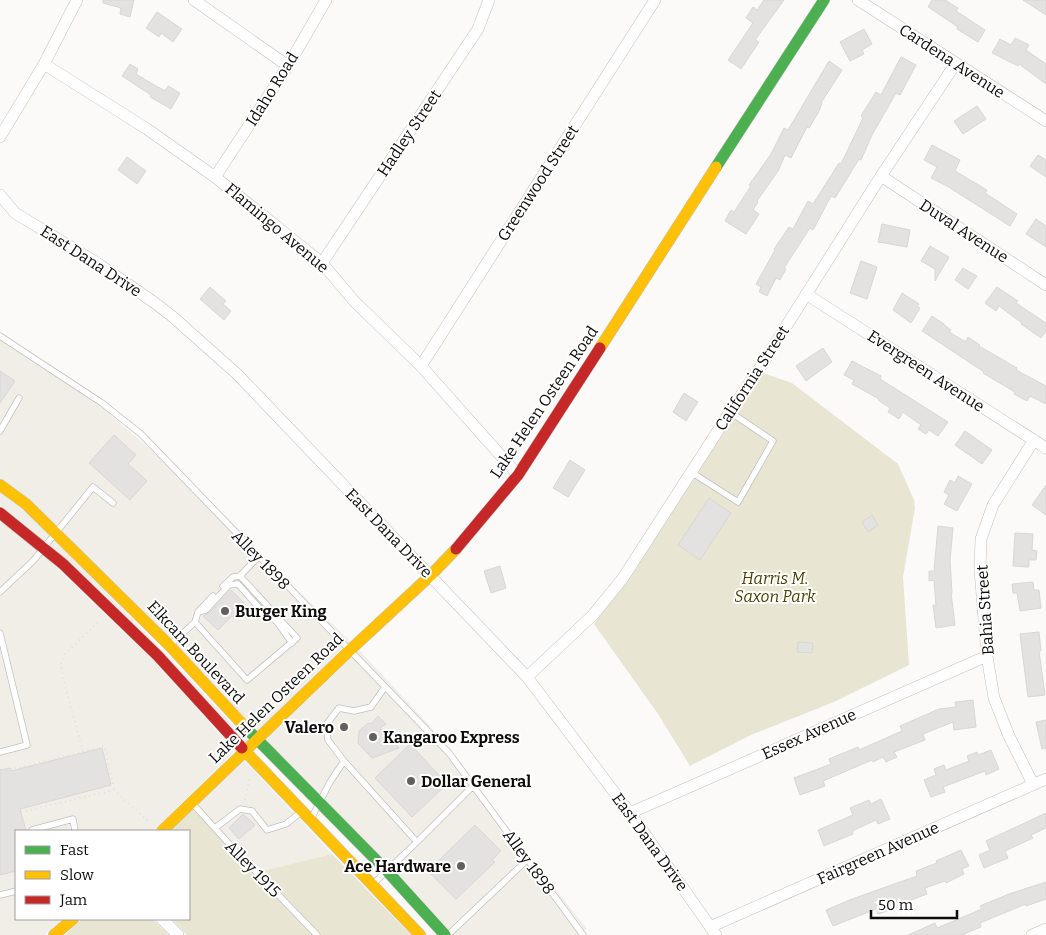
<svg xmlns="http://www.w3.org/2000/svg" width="1046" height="935" viewBox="0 0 1046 935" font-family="Bitter,serif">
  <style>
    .built { fill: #f0eee7 }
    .green { fill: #e9e5d3 }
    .building { fill: #e3e2e1; stroke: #d8d7d6 }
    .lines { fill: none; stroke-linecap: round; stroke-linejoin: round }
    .lane-casing { stroke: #c1c0bf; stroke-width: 7 }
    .street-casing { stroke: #c1c0bf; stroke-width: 12 }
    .fast-casing { stroke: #c1c0bf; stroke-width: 12 }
    .slow-casing { stroke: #c1c0bf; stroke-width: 12 }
    .jam-casing { stroke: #c1c0bf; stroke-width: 12 }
    .path { stroke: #e1e0e0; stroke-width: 2; stroke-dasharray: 1 4; stroke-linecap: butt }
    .lane { stroke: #fefefe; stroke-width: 5.5 }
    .street { stroke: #fefefe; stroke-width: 11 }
    .fast { stroke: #4caf50; stroke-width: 11 }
    .slow { stroke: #ffc107; stroke-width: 11 }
    .jam { stroke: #c62828; stroke-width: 11 }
    .poi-dot { fill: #61605f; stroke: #fff; stroke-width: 2 }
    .labels { text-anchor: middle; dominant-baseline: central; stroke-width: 4; stroke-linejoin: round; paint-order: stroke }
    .street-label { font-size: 16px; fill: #0e0d0c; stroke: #fff }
    .park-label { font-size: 16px; font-style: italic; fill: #4d3e01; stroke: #fff }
    .poi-label { font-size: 16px; font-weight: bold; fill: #0e0d0c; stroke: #fff; text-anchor: start }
  </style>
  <rect width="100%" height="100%" fill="#fbfaf9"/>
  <!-- built -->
  <path class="built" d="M 0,337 L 82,390 L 170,467 L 350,641 L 257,731 L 0,478 Z
    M 0,493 L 21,508 L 89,574 L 248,740 L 245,742 L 0,505 Z
    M 0,521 L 40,552 L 153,660 L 235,751 L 153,831 L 16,831 L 16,919 L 64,919 L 44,935 L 0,935 Z
    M 359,650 L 430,726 L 429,728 L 587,929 L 580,935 L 453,935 L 392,867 L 266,740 Z
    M 244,760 L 332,854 L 258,872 L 195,806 Z"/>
  <!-- green -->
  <path class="green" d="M 763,373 L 792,383 L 898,464 L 914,500 L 915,508 L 903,577 L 909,665 L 834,702 L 751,735 L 690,766 L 658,714 L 594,624 L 645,552 Z
    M 195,806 L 258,872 L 332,854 L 411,935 L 187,935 L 171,919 L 189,919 L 189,831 L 170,831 Z
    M 82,919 L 153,919 L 169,935 L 65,935 Z"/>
  <!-- building -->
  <path class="building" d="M 103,0 L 134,0 L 130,17 L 120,14 L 121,8 L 103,3 Z
    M 764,0 L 784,0 L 755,40 L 759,42 L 741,69 L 728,60 L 753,23 L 746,18 L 753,7 L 757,10 Z
    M 932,0 L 945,0 L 958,8 L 956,11 L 985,30 L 978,42 L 957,29 L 958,27 L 928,7 Z
    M 1023,0 L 1046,0 L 1046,15 Z
    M 157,12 L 182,29 L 173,42 L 161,33 L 159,37 L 146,28 Z
    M 864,29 L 872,44 L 862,50 L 864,54 L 850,61 L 840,42 Z
    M 1015,38 L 1029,45 L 1026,50 L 1046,64 L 1046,84 L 1019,64 L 1018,66 L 992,53 L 1000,39 L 1011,45 Z
    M 901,57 L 916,65 L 900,95 L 896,93 L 872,135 L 861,160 L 859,159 L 835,198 L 831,196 L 813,230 L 810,228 L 784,268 L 786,269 L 780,280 L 776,278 L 767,296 L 759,292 L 761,287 L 756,284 L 775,250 L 774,249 L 789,227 L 793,229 L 808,201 L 813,204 L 839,163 L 841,164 L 863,118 L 861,116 L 876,92 L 881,95 Z
    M 829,61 L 842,70 L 821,103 L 822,104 L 818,113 L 809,128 L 807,127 L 791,158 L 785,155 L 778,171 L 757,201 L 758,202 L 753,210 L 759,214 L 746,234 L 725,221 L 731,210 L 734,212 L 751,186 L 749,185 L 771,154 L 784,128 L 788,130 Z
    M 130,64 L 138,69 L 136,74 L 156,86 L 165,91 L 168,86 L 180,93 L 171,109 L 150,97 L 151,95 L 122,76 Z
    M 977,106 L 986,119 L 963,134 L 954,121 Z
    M 932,145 L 960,160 L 955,171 L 987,190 L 985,193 L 1017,214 L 1010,226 L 947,186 L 931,178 L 937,167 L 924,160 Z
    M 1038,155 L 1046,160 L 1046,177 L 1030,166 Z
    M 127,157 L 146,171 L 137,184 L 118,170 Z
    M 1036,219 L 1046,226 L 1046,247 L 1026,234 Z
    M 882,224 L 910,230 L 907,247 L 878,242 Z
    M 930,246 L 949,257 L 935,281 L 935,269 L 921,261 Z
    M 861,261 L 877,267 L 867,299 L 850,293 Z
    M 963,268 L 977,276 L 968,289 L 955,280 Z
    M 210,287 L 226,301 L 223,304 L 231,311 L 224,320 L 200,299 Z
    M 997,287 L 1018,301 L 1016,303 L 1046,323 L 1046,331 L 1041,338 L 1021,324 L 1022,323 L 999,306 L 996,311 L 985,303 Z
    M 902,293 L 919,304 L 917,306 L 920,308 L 911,323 L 893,310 Z
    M 932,316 L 944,324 L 944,325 L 951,330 L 949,332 L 966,342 L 968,337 L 980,345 L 979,346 L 1017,368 L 1016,370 L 1046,386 L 1046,404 L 1030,396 L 1027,401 L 1014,394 L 1015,392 L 983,373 L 984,372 L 922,331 Z
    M 823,348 L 832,362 L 806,381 L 796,366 Z
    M 852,361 L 881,376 L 880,379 L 948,422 L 938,436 L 929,430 L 926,434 L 918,429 L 921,425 L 903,412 L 899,419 L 888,412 L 890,408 L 878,400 L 879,399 L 852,384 L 854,380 L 844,375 Z
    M 0,371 L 15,381 L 0,403 Z
    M 684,393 L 698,402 L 686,421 L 673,412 Z
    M 965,431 L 992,450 L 982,464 L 955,445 Z
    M 114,435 L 136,455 L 128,464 L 147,481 L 130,500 L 89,463 Z
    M 570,460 L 585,470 L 568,497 L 553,488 Z
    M 958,476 L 972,484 L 957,511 L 944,504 L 949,495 L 944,492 L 950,480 L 955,483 Z
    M 1046,485 L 1046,515 L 1032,505 Z
    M 709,498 L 731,513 L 700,560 L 678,545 Z
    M 872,515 L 878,525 L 868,532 L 862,522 Z
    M 938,526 L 953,528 L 950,560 L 952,593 L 951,593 L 955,625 L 936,628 L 933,605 L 936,605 L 934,580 L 929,581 L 929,571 L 934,571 Z
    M 1015,533 L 1033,534 L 1032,550 L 1037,551 L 1036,560 L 1029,560 L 1029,567 L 1013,566 Z
    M 500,566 L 506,588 L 491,593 L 484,571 Z
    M 1033,582 L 1034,590 L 1039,590 L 1041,608 L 1020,611 L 1017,593 L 1013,593 L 1012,584 Z
    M 231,590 L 247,606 L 235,619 L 232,616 L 218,630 L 203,616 L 209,613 Z
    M 1039,632 L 1041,651 L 1039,651 L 1045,695 L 1028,697 L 1020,634 Z
    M 798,642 L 813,643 L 812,653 L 797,652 Z
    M 973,700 L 976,727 L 954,730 L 953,722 L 923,734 L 925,740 L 894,752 L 897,757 L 886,762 L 883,757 L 873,762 L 872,760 L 823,781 L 825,786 L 800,795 L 794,778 L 831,764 L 829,759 L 858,747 L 859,750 L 902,731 L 900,726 L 939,709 L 956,707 L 955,702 Z
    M 378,716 L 386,724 L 380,728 L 399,748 L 372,758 L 358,743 L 359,731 L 368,723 L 371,724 Z
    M 1046,720 L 1046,748 L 1042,749 L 1036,722 Z
    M 410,744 L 447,784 L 412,817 L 375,778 Z
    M 102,748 L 111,785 L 20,809 L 26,831 L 16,831 L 16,871 L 0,875 L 0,770 L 10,768 L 11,771 Z
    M 991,750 L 999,769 L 986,775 L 985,771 L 943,787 L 945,792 L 931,797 L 924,780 L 936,775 L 934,769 L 944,765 L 946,770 L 969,761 L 967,756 L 977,752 L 978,755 Z
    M 881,799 L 890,819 L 878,824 L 876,820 L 852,831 L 853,834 L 824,846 L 818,830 L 853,815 L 850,808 L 869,800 L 871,804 Z
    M 1046,813 L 1046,828 L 1031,835 L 1033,838 L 1005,851 L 1008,858 L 984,868 L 979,855 L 990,850 L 986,841 Z
    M 243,814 L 255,825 L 239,839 L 229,828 Z
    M 475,825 L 501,851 L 492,860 L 495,862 L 456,899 L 428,871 Z
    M 961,850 L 969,866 L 962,869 L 964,874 L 946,883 L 945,881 L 925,888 L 927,894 L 901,904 L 902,906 L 878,914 L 876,909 L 833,926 L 826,910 L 852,899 L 917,876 L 916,871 L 937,863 L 936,861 Z
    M 1046,882 L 1046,899 L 1026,906 L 1026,904 L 980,923 L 981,927 L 962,935 L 908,935 L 935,923 L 937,928 L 982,909 L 980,906 L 1009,894 Z"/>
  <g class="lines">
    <!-- lane casing -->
    <g class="lane-casing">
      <path id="lane" d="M 0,336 L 102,403 L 141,434 L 449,753 L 583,935
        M 0,431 L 19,398
        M 691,472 L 738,502 L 773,441 L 730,412
        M 223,586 L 233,577 L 240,576
        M 0,592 L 33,561 L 93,487 L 113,503
        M 198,612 L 206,610 L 229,585 L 238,584 L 261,610 L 277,622 L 292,643
        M 195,622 L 198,612 L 213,596
        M 0,633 L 27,745 L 0,752
        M 171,644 L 195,622 L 247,680 L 297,638 L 240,576 L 258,557
        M 385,687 L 371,707 L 354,711 L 339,708 L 326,725 L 328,740 L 344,761 L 417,842
        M 193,804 L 231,846 L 317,935
        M 311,819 L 330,782 L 344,761
        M 215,828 L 240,809 L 252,811 L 267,830 L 286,824 L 301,812
        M 32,830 L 73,819 L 75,831
        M 373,884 L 417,842 L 473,786
        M 0,895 L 16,891
        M 448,935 L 527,860"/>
    </g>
    <!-- street casing -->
    <g class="street-casing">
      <path id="street" d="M 194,0 L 288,66
        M 858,0 L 1046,121
        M 44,64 L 147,129 L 215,177 L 322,263 L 354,301 L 421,366 L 518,475
        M 0,137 L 44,64 L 77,0
        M 881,176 L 1046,285
        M 215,177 L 288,66 L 326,0
        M 0,195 L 15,213 L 97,263 L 155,303 L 173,317 L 237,374 L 527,677 L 630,813 L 716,935
        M 322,263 L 478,29 L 489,0
        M 806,294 L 1046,448
        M 421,366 L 655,0
        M 527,677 L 593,615 L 623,578 L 730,412 L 761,366 L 881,176 L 956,63
        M 1033,784 L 1009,736 L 994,698 L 987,656 L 980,570 L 981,539 L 993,505 L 1034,440
        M 630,813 L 987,656
        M 162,919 L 178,935
        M 710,927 L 1046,779
        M 1032,935 L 1046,929"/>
    </g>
    <!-- fast casing -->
    <g class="fast-casing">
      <path id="fast" d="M 716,167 L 824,0
        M 244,726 L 387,871 L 445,935"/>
    </g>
    <!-- slow casing -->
    <g class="slow-casing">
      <path id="slow" d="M 600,348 L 716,167
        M 0,485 L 26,504 L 169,645 L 244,726
        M 242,748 L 420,935
        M 162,831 L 349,651 L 431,575 L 456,549
        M 54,935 L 73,919"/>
    </g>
    <!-- jam casing -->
    <g class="jam-casing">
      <path id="jam" d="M 0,513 L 63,564 L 158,656 L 242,748
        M 456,549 L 518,475 L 600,348"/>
    </g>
    <!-- path -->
    <path class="path" d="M 83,751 L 64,682 L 61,665 L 62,660 L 65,654 L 98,622
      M 10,770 L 104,746 L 114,790
      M 245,800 L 250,777
      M 26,811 L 114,790 L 148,821"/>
    <!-- lane -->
    <use href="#lane" class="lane"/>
    <!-- street -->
    <use href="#street" class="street"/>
    <!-- fast -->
    <use href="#fast" class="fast"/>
    <!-- slow -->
    <use href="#slow" class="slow"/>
    <!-- jam -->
    <use href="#jam" class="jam"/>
  </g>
  <!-- markers -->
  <g class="poi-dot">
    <circle cx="225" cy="611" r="5"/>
    <circle cx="344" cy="727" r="5"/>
    <circle cx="373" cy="737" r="5"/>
    <circle cx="411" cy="781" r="5"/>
    <circle cx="461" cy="866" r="5"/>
  </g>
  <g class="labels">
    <!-- street labels -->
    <g class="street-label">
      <text transform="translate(952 61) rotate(33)">Cardena Avenue</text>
      <text transform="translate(272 89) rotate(-58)">Idaho Road</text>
      <text transform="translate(409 133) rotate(-56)">Hadley Street</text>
      <text transform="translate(538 183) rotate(-57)">Greenwood Street</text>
      <text transform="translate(277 228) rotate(40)">Flamingo Avenue</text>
      <text transform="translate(964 231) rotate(33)">Duval Avenue</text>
      <text transform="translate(91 261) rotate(33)">East Dana Drive</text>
      <text transform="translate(926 371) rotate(33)">Evergreen Avenue</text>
      <text transform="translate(752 378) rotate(-57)">California Street</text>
      <text transform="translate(544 402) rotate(-56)">Lake Helen Osteen Road</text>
      <text transform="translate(389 533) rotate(46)">East Dana Drive</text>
      <text transform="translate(261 560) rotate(46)">Alley 1898</text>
      <text transform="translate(985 610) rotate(-94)">Bahia Street</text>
      <text transform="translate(196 652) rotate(47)">Elkcam Boulevard</text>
      <text transform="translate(276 698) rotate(-44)">Lake Helen Osteen Road</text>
      <text transform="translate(809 734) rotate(-24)">Essex Avenue</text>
      <text transform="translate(650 842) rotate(54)">East Dana Drive</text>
      <text transform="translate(878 853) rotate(-24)">Fairgreen Avenue</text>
      <text transform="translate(529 862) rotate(54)">Alley 1898</text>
      <text transform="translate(253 869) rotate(46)">Alley 1915</text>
    </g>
    <!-- park labels -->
    <g class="park-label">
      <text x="775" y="578">Harris M.<tspan x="775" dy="18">Saxon Park</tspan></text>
    </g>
    <!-- poi labels -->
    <g class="poi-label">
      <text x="235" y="611">Burger King</text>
      <text x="334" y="727" text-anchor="end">Valero</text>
      <text x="383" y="737">Kangaroo Express</text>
      <text x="421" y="781">Dollar General</text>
      <text x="451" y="866" text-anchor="end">Ace Hardware</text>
    </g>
  </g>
  <!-- legend -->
  <rect x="15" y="830" width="175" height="90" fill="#ffffff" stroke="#9f9e9e"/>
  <rect x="25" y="846" width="25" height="8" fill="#4caf50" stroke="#9f9e9e"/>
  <text x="60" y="855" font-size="15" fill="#0e0d0c">Fast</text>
  <rect x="25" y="871" width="25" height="8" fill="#ffc107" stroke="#9f9e9e"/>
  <text x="60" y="880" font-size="15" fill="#0e0d0c">Slow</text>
  <rect x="25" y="896" width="25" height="8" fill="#c62828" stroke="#9f9e9e"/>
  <text x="60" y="905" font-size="15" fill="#0e0d0c">Jam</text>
  <!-- scale -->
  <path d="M871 910v8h86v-8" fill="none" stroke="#0e0d0c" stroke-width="2.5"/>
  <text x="878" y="910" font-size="15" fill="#0e0d0c" stroke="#ffffff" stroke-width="4" paint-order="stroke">50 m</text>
</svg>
